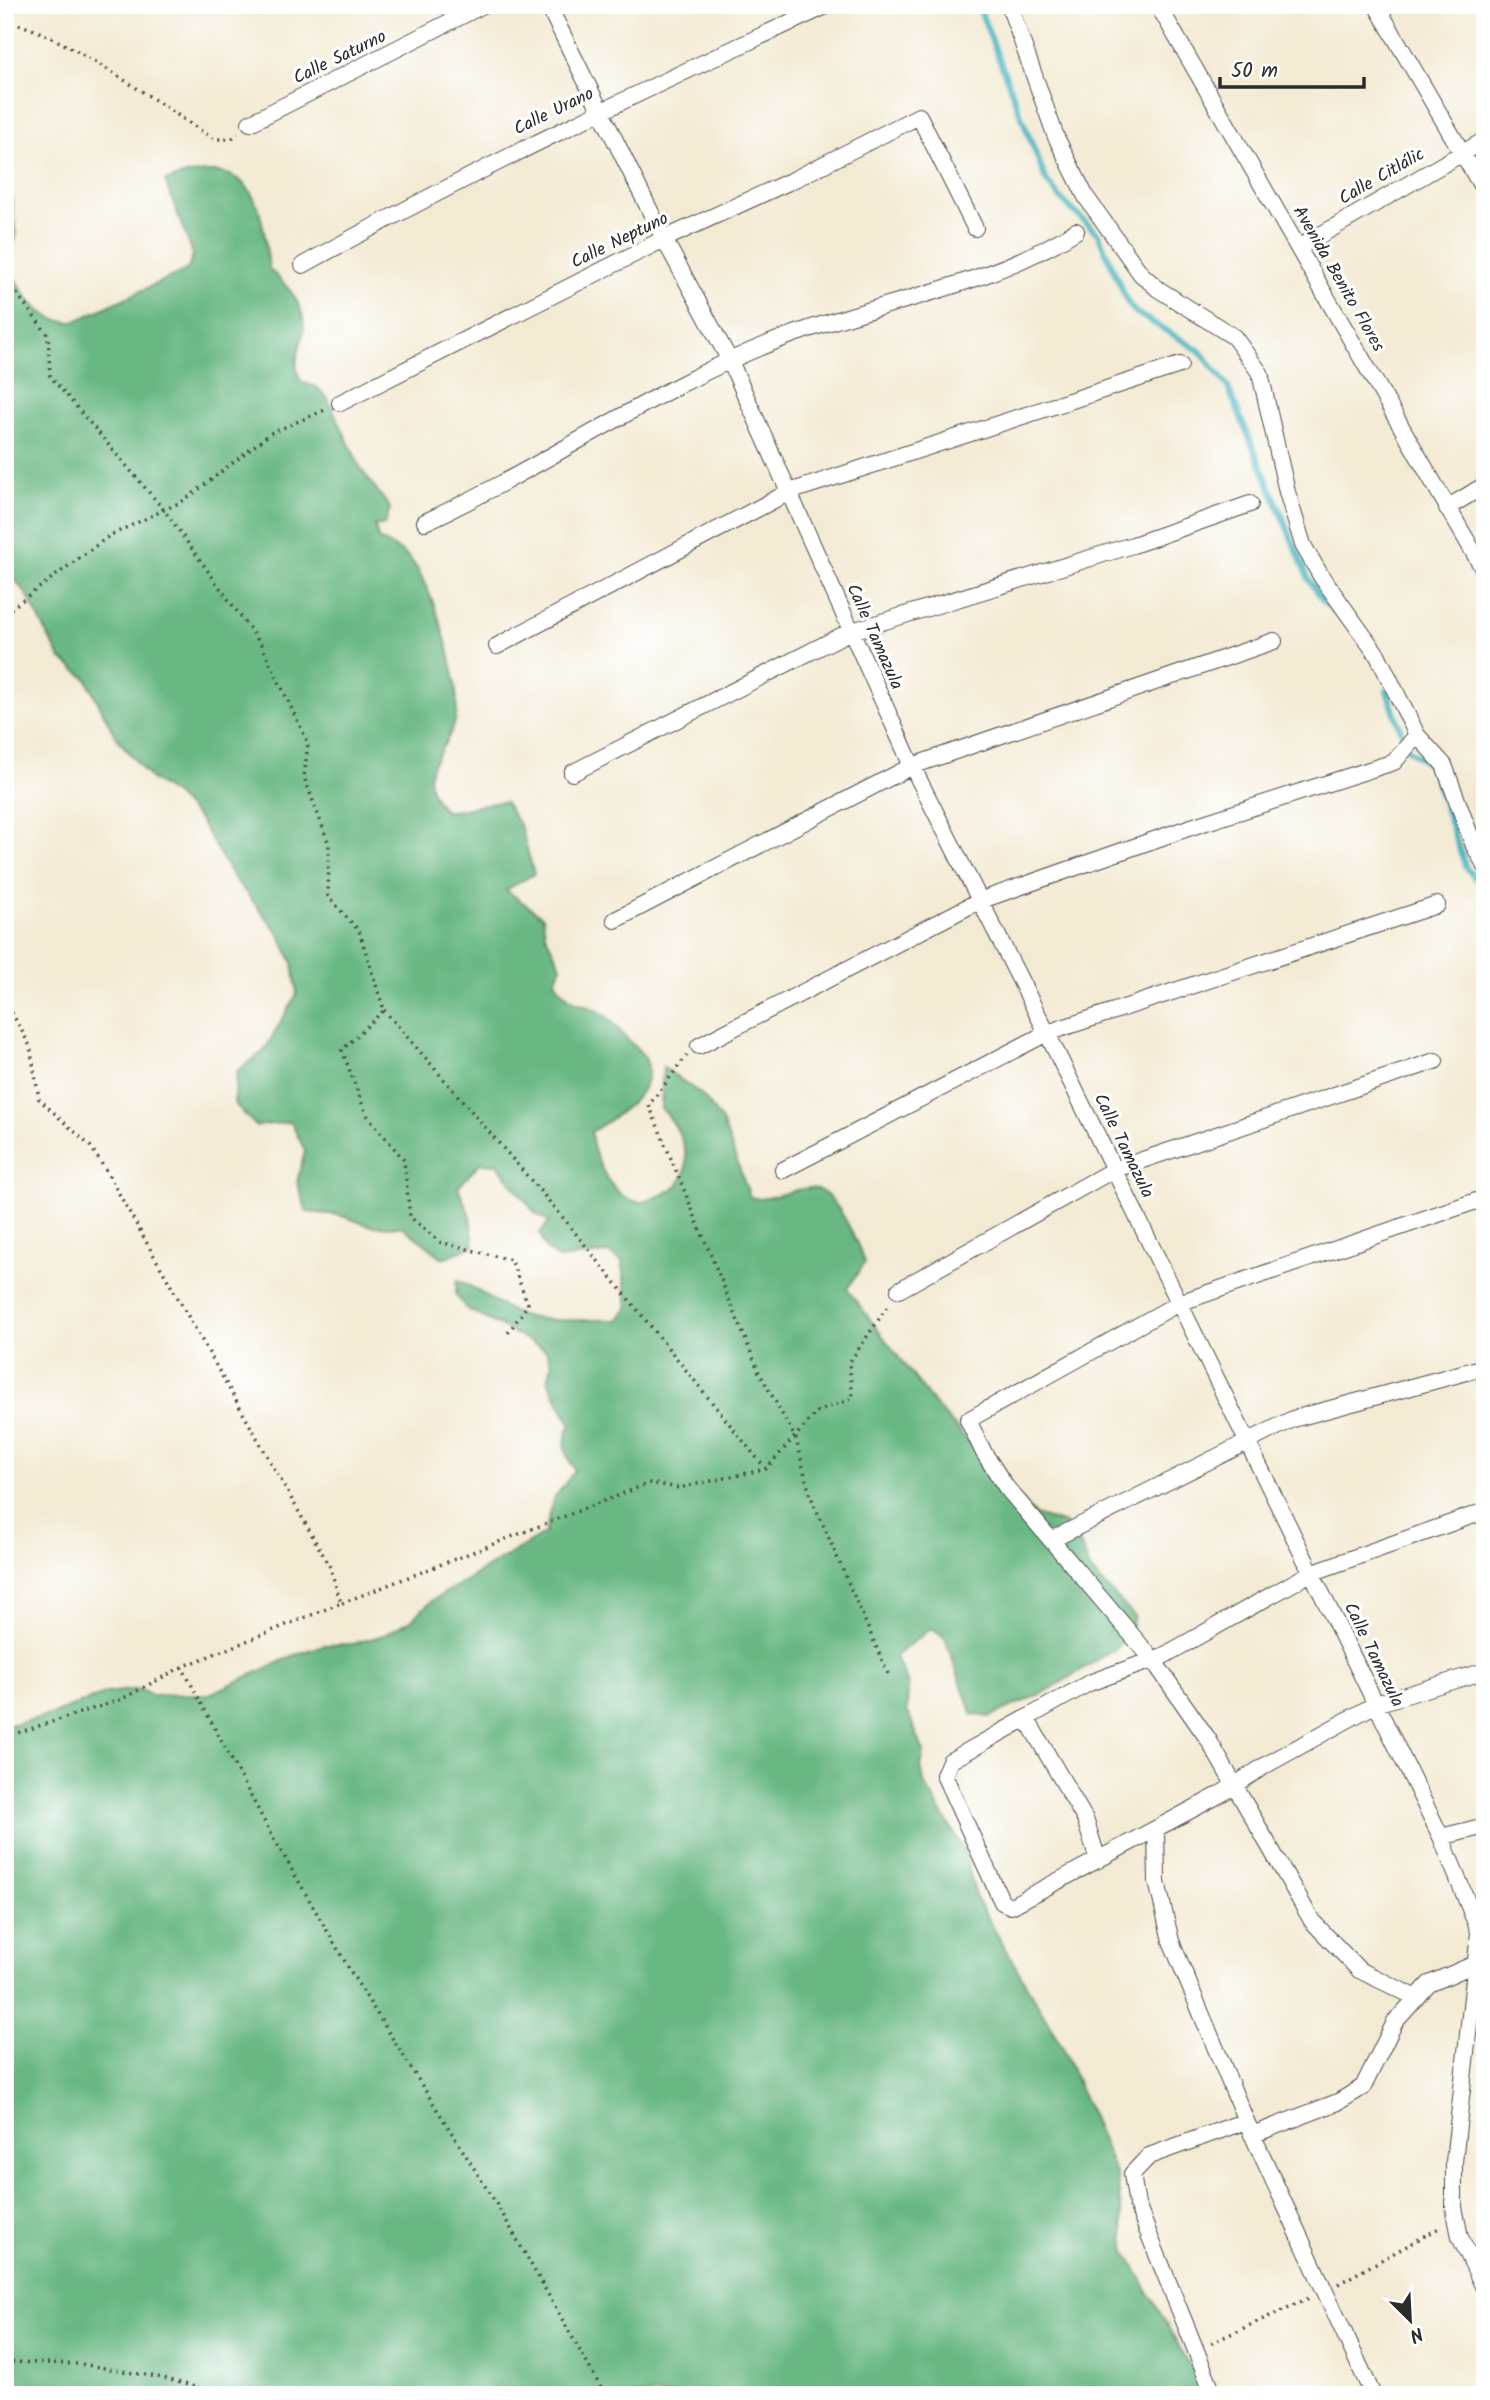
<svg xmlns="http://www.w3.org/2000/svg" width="1490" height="2400" viewBox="0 0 1490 2400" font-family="Kalam,sans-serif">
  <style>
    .forest { fill: #69b883; stroke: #4a7257; stroke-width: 2 }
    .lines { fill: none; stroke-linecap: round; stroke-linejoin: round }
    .stream { stroke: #46b5bf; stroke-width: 6 }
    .street-casing { stroke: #494844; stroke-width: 18 }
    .path { stroke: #494844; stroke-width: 3.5; stroke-dasharray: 2 5; stroke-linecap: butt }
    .street { stroke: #fff; stroke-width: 16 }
    .labels { text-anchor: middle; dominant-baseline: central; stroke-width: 6; stroke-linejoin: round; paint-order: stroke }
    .street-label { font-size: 18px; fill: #2b2b2b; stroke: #fff }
  </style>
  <rect width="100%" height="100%" fill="#fff"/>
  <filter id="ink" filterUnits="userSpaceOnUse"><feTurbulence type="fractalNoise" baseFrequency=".0143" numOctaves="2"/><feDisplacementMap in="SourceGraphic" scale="14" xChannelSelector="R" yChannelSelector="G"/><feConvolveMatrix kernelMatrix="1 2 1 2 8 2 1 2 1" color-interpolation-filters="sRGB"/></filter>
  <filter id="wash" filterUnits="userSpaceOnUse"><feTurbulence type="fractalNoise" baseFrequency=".00686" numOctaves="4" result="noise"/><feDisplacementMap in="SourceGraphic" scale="28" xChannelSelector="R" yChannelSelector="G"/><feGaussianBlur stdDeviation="1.57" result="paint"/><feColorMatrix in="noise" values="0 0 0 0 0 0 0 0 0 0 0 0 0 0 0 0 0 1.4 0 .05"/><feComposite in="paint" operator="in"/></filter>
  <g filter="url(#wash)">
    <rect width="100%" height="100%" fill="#f3ead3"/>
    <!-- forest -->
    <path class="forest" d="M 5,128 L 10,139 L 8,172 L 16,236 L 7,267 C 25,294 38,323 74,322 L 188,269 L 193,254 L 165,181 C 251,152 261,195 269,269 C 284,283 299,297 303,318 C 308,342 288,357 301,382 L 317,387 L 328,399 L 361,469 L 390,508 L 385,525 L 375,525 L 378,539 C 389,545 403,550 410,559 C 433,586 465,688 455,721 C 444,760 409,770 445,811 C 466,812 484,801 505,802 L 521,828 L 534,874 L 506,890 L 543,917 L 545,934 L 561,966 L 555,981 C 570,1006 580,1001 602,1013 C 612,1019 620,1032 628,1040 C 634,1046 643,1053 646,1060 C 659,1091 612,1119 591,1132 C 593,1156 611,1201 640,1202 C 647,1202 655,1197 661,1195 C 703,1179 685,1132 661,1108 L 663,1067 L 702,1095 L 722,1121 L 750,1197 C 772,1202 786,1190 808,1188 C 835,1185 856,1241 865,1262 L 847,1289 L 935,1405 L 1035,1515 L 1065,1524 L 1076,1534 L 1091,1571 L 1134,1616 L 1129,1635 L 1118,1647 L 1047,1691 L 989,1717 L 972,1714 L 945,1638 L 932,1628 L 895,1656 L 908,1684 L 907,1710 L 924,1752 L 921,1767 L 924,1783 L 965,1852 L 976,1898 L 1063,2048 L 1117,2177 L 1126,2252 L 1206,2395 L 5,2395 L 5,1726 L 50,1715 L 107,1693 L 138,1689 L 152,1695 L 210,1694 L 295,1655 L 324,1645 L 353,1644 L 384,1635 L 410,1621 L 433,1600 L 545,1533 L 553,1500 L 575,1470 C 563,1452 562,1443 571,1424 L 548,1381 L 552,1365 L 546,1350 L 467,1309 L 456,1295 L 457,1280 C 481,1288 498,1309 524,1316 C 549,1323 591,1319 618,1320 L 628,1308 L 622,1261 L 608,1253 L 558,1259 L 546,1249 L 540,1234 L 549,1221 L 535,1213 L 497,1164 L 480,1163 L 458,1187 L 470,1216 L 474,1246 L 443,1258 L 403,1227 L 371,1226 L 339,1215 L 307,1212 L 297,1182 L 305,1151 L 291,1122 L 256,1126 L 234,1103 L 237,1071 L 264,1051 L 297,994 L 293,963 L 278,932 L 233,877 L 199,819 L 176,796 L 150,778 L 115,736 L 86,678 L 60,658 L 27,595 L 5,567 Z"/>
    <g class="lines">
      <!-- stream -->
      <path class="stream" d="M 978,5 L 1046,180 L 1062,200 L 1098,234 L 1128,303 L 1135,312 L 1200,351 L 1227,385 L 1309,580 L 1323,601 L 1344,620
        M 1387,691 L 1407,748 L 1431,767 L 1466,868 L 1485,888"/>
    </g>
  </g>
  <g filter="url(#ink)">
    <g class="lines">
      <!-- street casing -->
      <g class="street-casing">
        <path id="street" d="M 548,5 L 664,239 L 730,361 L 912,766 L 1047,1033 L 1441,1837 L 1485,1946
          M 1158,5 L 1485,572
          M 1376,5 L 1485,192
          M 250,123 L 483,5
          M 1298,248 L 1485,140
          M 303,265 C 474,170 650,87 828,5
          M 340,403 L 664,239 L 795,179 L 919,116 L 975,228
          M 1447,508 L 1485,485
          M 425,522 C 545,467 654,388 778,340 C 876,302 987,288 1076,231
          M 497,646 L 789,492 L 1180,365
          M 1417,735 L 1444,765 L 1474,846 L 1485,865
          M 572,773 L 849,632 L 1133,545 L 1250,504
          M 615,920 L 912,766 L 1274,641
          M 699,1046 L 979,901 L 1191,827 L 1394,762 L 1417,735 L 1378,656 L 1321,576 L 1303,545 L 1287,492 L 1260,373 L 1234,337 L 1158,289 L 1141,274 L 1086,197 L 1056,137 L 1009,5
          M 783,1170 L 1047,1033 L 1437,905
          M 899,1290 L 1113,1170 L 1435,1061
          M 1485,1511 L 1311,1573 L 1163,1656 L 1089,1683 L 950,1761 L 944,1775 L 1002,1902 L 1011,1906 L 1219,1795 L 1266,1765 L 1376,1704 L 1485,1671
          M 1051,1540 L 1293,1419 L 1485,1367
          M 1026,1718 L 1085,1819 L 1098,1860
          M 1156,1829 L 1157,1882 L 1171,1941 L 1246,2121 L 1373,2395
          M 1441,1837 L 1485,1826
          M 1479,1933 L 1454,2162 L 1454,2207 L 1460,2237 L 1485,2290
          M 1417,1998 L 1359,1970 L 1312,1921 L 1208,1739 L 1153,1660 L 1006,1487 L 984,1453 L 968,1420 L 1179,1303 L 1485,1198
          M 1252,2135 L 1338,2102 L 1363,2087 L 1395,2022 L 1429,1984 L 1477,1963
          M 1214,2395 L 1137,2205 L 1132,2174 L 1149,2156 L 1246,2121"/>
      </g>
      <!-- path -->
      <path class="path" d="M 5,24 C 39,16 178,117 214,139 L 231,139 L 238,134
        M 5,208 L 5,229
        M 5,286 L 17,294 L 48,335 L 50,376 L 164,510 L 262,646 L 308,743 L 304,777 L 329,844 L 328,896 L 359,931 L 384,1010 L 342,1050 L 366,1114 L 404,1160 L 410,1217 L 440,1242 L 511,1260 L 528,1304 L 506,1336
        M 5,613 L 109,536 L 185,500 L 271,433 L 325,410
        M 5,1000 L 30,1046 L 39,1099 L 91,1147 L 105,1169 L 330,1567 L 341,1603 L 182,1667 L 269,1830 L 352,1974 L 502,2213 L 605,2395
        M 384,1010 L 560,1214 L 765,1468
        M 687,1055 L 649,1105 L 759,1372 L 796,1439 L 810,1495 L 889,1676
        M 342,1603 L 650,1483 L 679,1488 L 766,1469 L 817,1412 L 853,1398 L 849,1363 L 890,1303
        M 5,1737 L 120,1700 L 182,1667
        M 1338,2284 L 1441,2227
        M 1211,2343 L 1309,2298
        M 5,2362 L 81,2364 L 163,2378 L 223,2395"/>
      <!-- street -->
      <use href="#street" class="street"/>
    </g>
  </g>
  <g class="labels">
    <!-- street labels -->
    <g class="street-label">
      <text transform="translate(340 58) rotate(-26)">Calle Saturno</text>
      <text transform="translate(554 112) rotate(-26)">Calle Urano</text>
      <text transform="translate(1382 177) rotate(-30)">Calle Citlálic</text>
      <text transform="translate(620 241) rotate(-26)">Calle Neptuno</text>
      <text transform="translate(1338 279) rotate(60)">Avenida Benito Flores</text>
      <text transform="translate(874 637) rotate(66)">Calle Tamazula</text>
      <text transform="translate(1123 1146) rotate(64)">Calle Tamazula</text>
      <text transform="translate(1373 1655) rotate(64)">Calle Tamazula</text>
    </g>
  </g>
  <!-- margin -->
  <rect width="1490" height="2400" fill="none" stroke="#fff" stroke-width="28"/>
  <!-- north arrow -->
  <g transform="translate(1410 2320) rotate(156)" stroke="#ffffff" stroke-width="5" paint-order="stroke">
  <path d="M0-5L12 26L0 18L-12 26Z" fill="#2b2b2b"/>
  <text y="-10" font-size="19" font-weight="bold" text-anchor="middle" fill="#2b2b2b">N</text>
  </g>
  <!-- scale -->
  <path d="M1220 77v10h144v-10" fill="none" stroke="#2b2b2b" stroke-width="3.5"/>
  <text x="1231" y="77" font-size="21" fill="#2b2b2b" stroke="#ffffff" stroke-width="5" paint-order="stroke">50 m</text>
</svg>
